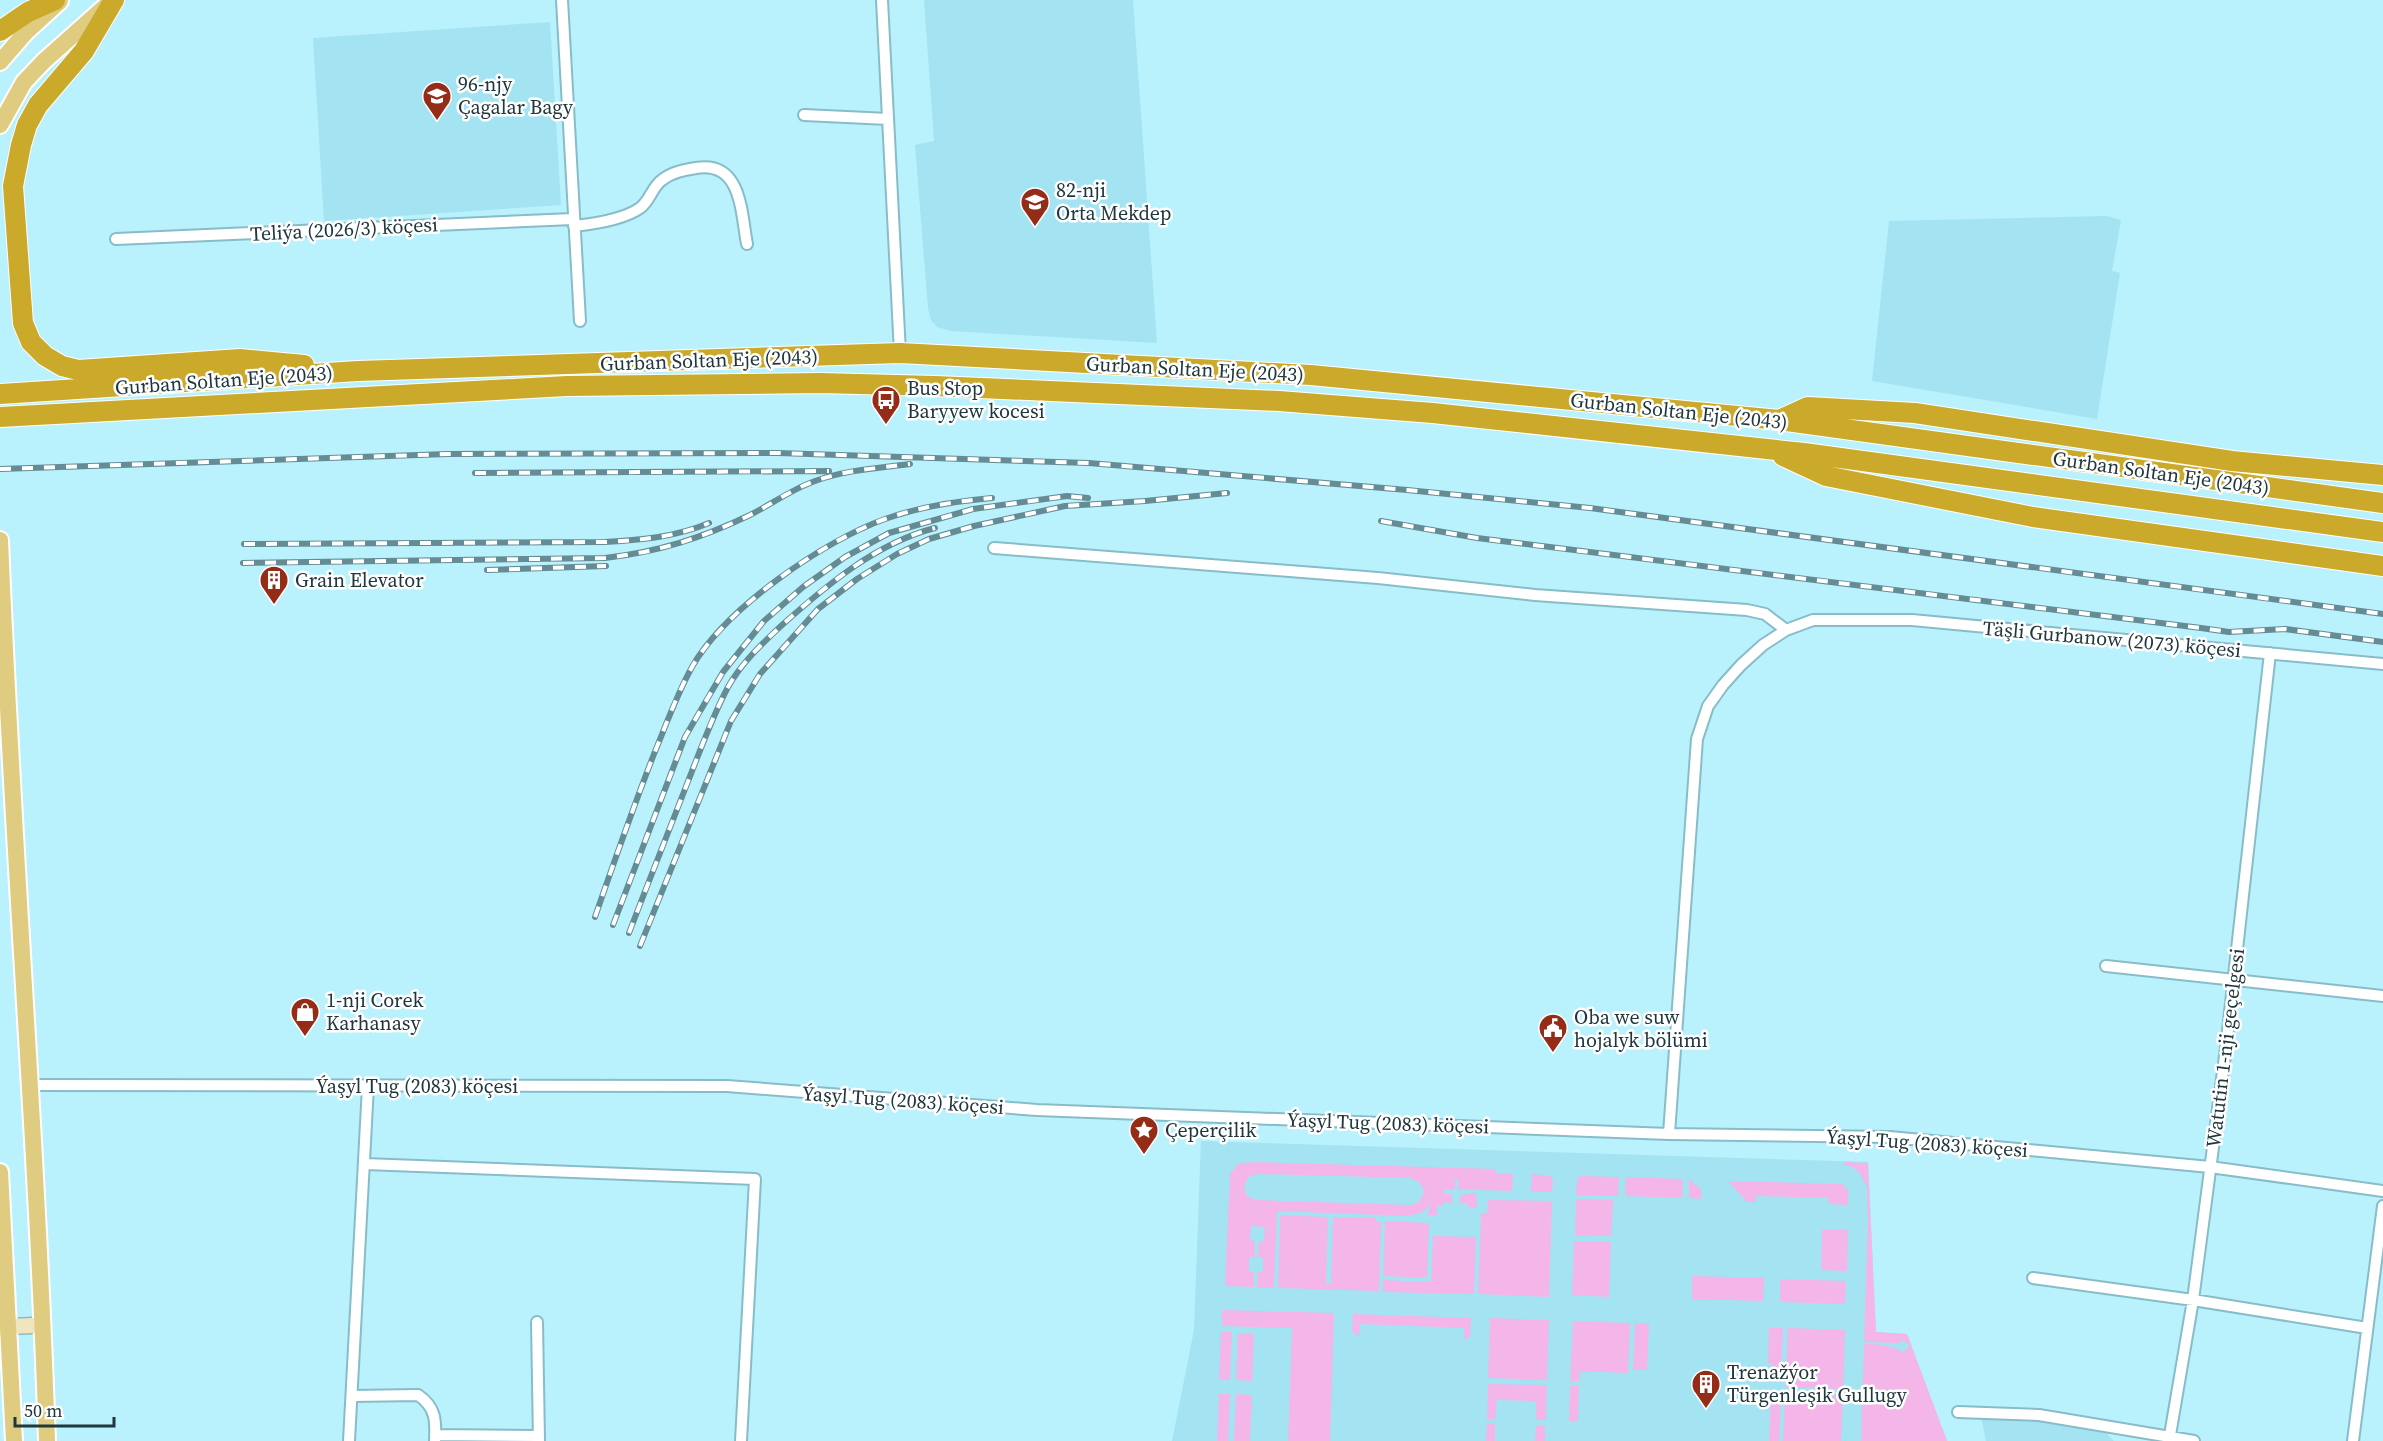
<svg xmlns="http://www.w3.org/2000/svg" width="2383" height="1441" viewBox="0 0 2383 1441" font-family="'Source Serif 4',serif">
  <style>
    .built { fill: #a3e3f2 }
    .green { fill: #f4b6e8; fill-rule: evenodd }
    .lines { fill: none; stroke-linecap: round; stroke-linejoin: round }
    .street-casing { stroke: #87bdc9; stroke-width: 14 }
    .secondary-casing { stroke: #87bdc9; stroke-width: 18 }
    .primary-casing { stroke: #fff; stroke-width: 20 }
    .highway-casing { stroke: #fff; stroke-width: 22 }
    .street { stroke: #fff; stroke-width: 10 }
    .secondary { stroke: #efe6bf; stroke-width: 15 }
    .primary { stroke: #e0cc80; stroke-width: 16 }
    .highway { stroke: #cbaa2b; stroke-width: 20 }
    .rail-casing { stroke: #658b94; stroke-width: 6 }
    .rail { stroke: #fff; stroke-width: 4; stroke-dasharray: 11; stroke-linecap: butt }
    .labels { text-anchor: middle; dominant-baseline: central; stroke-width: 5; stroke-linejoin: round; paint-order: stroke }
    .poi-label { font-size: 20px; fill: #20373c; stroke: #fff; text-anchor: start }
    .street-label { font-size: 20px; fill: #20373c; stroke: #fff }
  </style>
  <rect width="100%" height="100%" fill="#b9f1fd"/>
  <!-- built -->
  <path class="built" d="M 924,0 L 1133,0 L 1157,343 L 951,331 L 937,327 L 931,320 L 928,308 L 915,145 L 934,141 Z
    M 550,22 L 561,205 L 324,221 L 313,38 Z
    M 2107,216 L 2121,220 L 2112,271 L 2120,273 L 2097,419 L 1872,381 L 1889,221 Z
    M 1201,1141 L 1868,1162 L 1876,1332 L 1907,1334 L 1947,1441 L 1172,1441 L 1194,1330 Z
    M 1981,1417 L 2036,1418 L 2104,1431 L 2114,1441 L 1986,1441 Z"/>
  <!-- green -->
  <path class="green" d="M 1257,1162 L 1496,1169 L 1496,1182 L 1497,1173 L 1513,1174 L 1512,1191 L 1458,1189 L 1458,1180 L 1455,1180 L 1455,1189 L 1444,1189 L 1444,1194 L 1452,1194 L 1452,1203 L 1444,1202 L 1443,1206 L 1437,1206 L 1437,1215 L 1428,1215 L 1430,1204 L 1423,1212 L 1409,1216 L 1277,1211 L 1274,1288 L 1257,1287 L 1258,1272 L 1263,1272 L 1263,1258 L 1258,1257 L 1259,1241 L 1264,1241 L 1265,1227 L 1251,1226 L 1250,1240 L 1255,1241 L 1255,1257 L 1249,1257 L 1249,1271 L 1254,1272 L 1254,1287 L 1225,1286 L 1230,1174 L 1239,1163 ZM 1257,1174 L 1411,1178 L 1420,1183 L 1424,1192 L 1419,1202 L 1410,1205 L 1257,1200 L 1247,1196 L 1244,1187 L 1248,1177 Z
    M 1845,1162 L 1868,1163 L 1876,1332 L 1907,1334 L 1947,1441 L 1861,1441 L 1864,1344 C 1879,1344 1891,1345 1903,1352 L 1908,1348 L 1909,1345 L 1903,1340 L 1899,1343 L 1864,1342 L 1868,1223 L 1867,1186 L 1859,1172 L 1851,1166 L 1844,1165 Z
    M 1532,1174 L 1550,1176 L 1553,1180 L 1552,1192 L 1531,1192 Z
    M 1580,1176 L 1619,1177 L 1618,1196 L 1576,1195 L 1577,1180 Z
    M 1626,1177 L 1683,1179 L 1682,1198 L 1625,1196 Z
    M 1689,1179 L 1701,1189 L 1701,1199 L 1689,1198 Z
    M 1728,1181 L 1842,1184 L 1848,1190 L 1848,1205 L 1829,1204 L 1828,1198 L 1756,1196 L 1756,1202 L 1746,1201 Z
    M 1465,1193 L 1476,1193 L 1477,1207 L 1468,1207 L 1468,1203 L 1460,1203 L 1460,1195 L 1465,1195 Z
    M 1576,1199 L 1613,1200 L 1611,1236 L 1575,1235 Z
    M 1488,1200 L 1552,1201 L 1549,1297 L 1478,1294 L 1481,1213 L 1487,1213 Z
    M 1280,1215 L 1328,1217 L 1326,1284 L 1331,1283 L 1333,1217 L 1376,1218 L 1376,1222 L 1381,1222 L 1379,1291 L 1278,1288 Z
    M 1385,1221 L 1429,1223 L 1427,1278 L 1383,1276 Z
    M 1822,1229 L 1848,1230 L 1847,1271 L 1821,1270 Z
    M 1433,1236 L 1476,1237 L 1474,1294 L 1383,1292 L 1383,1280 L 1431,1282 Z
    M 1574,1241 L 1611,1242 L 1609,1297 L 1572,1295 Z
    M 1692,1276 L 1764,1278 L 1763,1301 L 1692,1299 Z
    M 1780,1279 L 1846,1281 L 1845,1304 L 1780,1302 Z
    M 1222,1310 L 1334,1313 L 1330,1441 L 1288,1441 L 1292,1328 L 1222,1326 Z
    M 1353,1314 L 1471,1318 L 1470,1337 L 1464,1339 L 1464,1328 L 1360,1324 L 1359,1336 L 1357,1335 L 1352,1331 Z
    M 1490,1318 L 1549,1320 L 1547,1380 L 1488,1378 Z
    M 1573,1321 L 1630,1323 L 1628,1373 L 1580,1371 L 1579,1381 L 1570,1381 Z
    M 1635,1323 L 1649,1323 L 1647,1370 L 1633,1370 Z
    M 1769,1328 L 1783,1328 L 1781,1375 L 1772,1375 L 1772,1363 L 1768,1363 Z
    M 1788,1328 L 1845,1330 L 1843,1389 L 1785,1387 Z
    M 1221,1332 L 1232,1332 L 1230,1380 L 1219,1380 Z
    M 1238,1333 L 1254,1333 L 1252,1381 L 1236,1380 Z
    M 1488,1384 L 1547,1385 L 1546,1420 L 1536,1420 L 1536,1401 L 1497,1400 L 1495,1419 L 1487,1419 Z
    M 1570,1386 L 1579,1386 L 1578,1421 L 1569,1421 Z
    M 1771,1393 L 1781,1393 L 1779,1441 L 1769,1441 Z
    M 1785,1393 L 1843,1395 L 1841,1441 L 1783,1441 Z
    M 1219,1394 L 1230,1394 L 1228,1441 L 1217,1441 Z
    M 1236,1394 L 1252,1395 L 1250,1441 L 1234,1441 Z
    M 1487,1423 L 1495,1424 L 1495,1441 L 1486,1441 Z
    M 1536,1425 L 1545,1425 L 1545,1441 L 1535,1441 Z"/>
  <g class="lines">
    <!-- street casing -->
    <g class="street-casing">
      <path id="street" d="M 562,0 L 580,321
        M 882,0 L 900,353
        M 804,115 L 888,119
        M 574,226 C 593,224 623,220 640,208 C 650,201 652,187 662,180 C 672,172 684,170 696,168 C 742,160 741,213 747,244
        M 116,239 L 573,219
        M 994,548 L 1378,578 L 1535,595 L 1747,610 L 1765,614 L 1786,630
        M 2106,966 L 2383,996
        M 31,1085 L 727,1086 L 1037,1110 L 1669,1134 L 1890,1137 L 2210,1167 L 2383,1191
        M 1669,1134 L 1697,739 L 1708,706 L 1723,685 L 1741,665 L 1763,645 L 1786,630 L 1813,620 L 1912,620 L 2383,664
        M 365,1164 L 755,1179 L 741,1441
        M 2033,1278 L 2193,1300 L 2367,1328
        M 537,1322 L 539,1441
        M 352,1396 L 418,1395 C 436,1407 436,1421 435,1441
        M 1958,1412 L 2039,1415 L 2194,1441
        M 435,1435 L 538,1436
        M 349,1441 L 368,1086
        M 2169,1441 L 2193,1300 L 2226,1048 L 2270,653
        M 2353,1441 L 2383,1206"/>
    </g>
    <!-- secondary casing -->
    <g class="secondary-casing">
      <path id="secondary" d="M 0,1327 L 43,1325"/>
    </g>
    <!-- primary casing -->
    <g class="primary-casing">
      <path id="primary" d="M 0,62 L 26,32 L 60,1
        M 0,125 L 24,82 L 44,61 L 108,4
        M 0,540 C 12,841 37,1141 47,1441
        M 0,1172 L 14,1441"/>
    </g>
    <!-- highway casing -->
    <g class="highway-casing">
      <path id="highway" d="M 114,0 L 84,51 L 38,105 L 27,125 L 21,145 L 13,186 L 23,323 L 31,342 L 45,356 L 62,366 L 78,370 L 240,359 L 304,365
        M 0,31 L 28,12 L 55,0
        M 0,394 L 358,371 L 900,353 L 1311,375 L 1779,420 L 2383,503
        M 0,417 L 567,386 L 820,383 L 935,386 L 1279,401 L 1433,413 L 1804,453 L 2383,532
        M 1779,420 L 1808,407 L 1915,413 L 2232,461 L 2383,475
        M 1783,456 L 1826,476 L 2033,517 L 2383,566"/>
    </g>
    <!-- street -->
    <use href="#street" class="street"/>
    <!-- secondary -->
    <use href="#secondary" class="secondary"/>
    <!-- primary -->
    <use href="#primary" class="primary"/>
    <!-- highway -->
    <use href="#highway" class="highway"/>
    <!-- rail casing -->
    <g class="rail-casing">
      <path id="rail" d="M 0,469 L 448,454 L 778,453 L 1089,463 L 1407,490 L 1590,508 L 2383,614
        M 475,473 L 829,471
        M 1381,521 L 1477,538 L 2201,628 L 2229,632 L 2285,629 L 2383,642
        M 244,544 L 605,542 C 641,540 676,537 709,523
        M 243,563 L 605,558 C 658,552 702,538 750,515 C 772,504 792,489 815,481 C 845,470 879,468 910,464
        M 487,570 L 606,566
        M 595,917 C 614,862 633,808 654,754 C 666,725 677,694 692,667 C 725,609 823,541 885,519 C 919,507 956,501 992,498
        M 613,925 L 685,737 L 723,672 L 764,621 L 803,587 L 845,557 L 889,533 L 973,509 L 1067,496 L 1088,498
        M 629,933 C 648,883 668,833 687,784 C 700,751 712,717 728,687 C 742,662 762,644 782,625 C 827,585 876,543 935,528
        M 640,946 L 731,721 L 760,674 L 818,609 L 857,579 L 897,554 L 929,539 L 974,526 L 1065,506 L 1145,501 L 1227,493"/>
    </g>
    <!-- rail -->
    <use href="#rail" class="rail"/>
  </g>
  <!-- icons -->
  <defs>
    <g id="school-pin" transform="scale(1.5)"><path d="M0 17L-7.5 6A9.5 9.5 0 1 1 7.5 6Z" fill="#952c17" stroke="#fff"/><path d="M0-5L7-2L0 1L-7-2ZM-4 1L0 2.5L4 1V4Q0 6-4 4Z" fill="#fff"/></g>
    <g id="bus-pin" transform="scale(1.5)"><path d="M0 17L-7.5 6A9.5 9.5 0 1 1 7.5 6Z" fill="#952c17" stroke="#fff"/><path d="M-5-6H5V4H4V6H2V4H-2V6H-4V4H-5ZM-3.5-4V0h7V-4ZM-3.5 1.2v1.5H-2V1.2ZM2 1.2v1.5H3.5V1.2Z" fill="#fff"/></g>
    <g id="building-pin" transform="scale(1.5)"><path d="M0 17L-7.5 6A9.5 9.5 0 1 1 7.5 6Z" fill="#952c17" stroke="#fff"/><path d="M-4-6H4V6H1V3H-1V6H-4ZM-2.5-4.3h1.7v1.8h-1.7ZM.8-4.3h1.7v1.8H.8ZM-2.5-1h1.7V.8h-1.7ZM.8-1h1.7V.8H.8Z" fill="#fff"/></g>
    <g id="shop-pin" transform="scale(1.5)"><path d="M0 17L-7.5 6A9.5 9.5 0 1 1 7.5 6Z" fill="#952c17" stroke="#fff"/><path d="M-5-2.5h2.3a2.7 3.5 0 0 1 5.4 0H5L5.5 6h-11ZM-1.5-2.5h3a1.5 2.3 0 0 0-3 0Z" fill="#fff"/></g>
    <g id="civic-pin" transform="scale(1.5)"><path d="M0 17L-7.5 6A9.5 9.5 0 1 1 7.5 6Z" fill="#952c17" stroke="#fff"/><path d="M-.6-6.5H3V-4.5H.6V-3L4-1V1h2V6H-6V1h2V-1L-.6-3ZM-1.2 2.5V6h2.4V2.5Z" fill="#fff"/></g>
    <g id="sight-pin" transform="scale(1.5)"><path d="M0 17L-7.5 6A9.5 9.5 0 1 1 7.5 6Z" fill="#952c17" stroke="#fff"/><path d="M0-6L1.8-2.2L6-1.7L2.9 1.2L3.7 5.4L0 3.3L-3.7 5.4L-2.9 1.2L-6-1.7L-1.8-2.2Z" fill="#fff"/></g>
  </defs>
  <g fill-rule="evenodd">
    <use href="#school-pin" x="437" y="96"/>
    <use href="#school-pin" x="1035" y="202"/>
    <use href="#bus-pin" x="886" y="400"/>
    <use href="#building-pin" x="274" y="580"/>
    <use href="#shop-pin" x="305" y="1012"/>
    <use href="#civic-pin" x="1553" y="1028"/>
    <use href="#sight-pin" x="1144" y="1130"/>
    <use href="#building-pin" x="1706" y="1384"/>
  </g>
  <g class="labels">
    <!-- poi labels -->
    <g class="poi-label">
      <text x="458" y="84">96-njy<tspan x="458" dy="23">Çagalar Bagy</tspan></text>
      <text x="1056" y="190">82-nji<tspan x="1056" dy="23">Orta Mekdep</tspan></text>
      <text x="907" y="388">Bus Stop<tspan x="907" dy="23">Baryyew kocesi</tspan></text>
      <text x="295" y="580">Grain Elevator</text>
      <text x="326" y="1000">1-nji Corek<tspan x="326" dy="23">Karhanasy</tspan></text>
      <text x="1574" y="1017">Oba we suw<tspan x="1574" dy="23">hojalyk bölümi</tspan></text>
      <text x="1165" y="1130">Çeperçilik</text>
      <text x="1727" y="1372">Trenažýor<tspan x="1727" dy="23">Türgenleşik Gullugy</tspan></text>
    </g>
    <!-- street labels -->
    <g class="street-label">
      <text transform="translate(344 229) rotate(-3)">Teliýa (2026/3) köçesi</text>
      <text transform="translate(709 360) rotate(-2)">Gurban Soltan Eje (2043)</text>
      <text transform="translate(1195 369) rotate(3)">Gurban Soltan Eje (2043)</text>
      <text transform="translate(224 380) rotate(-4)">Gurban Soltan Eje (2043)</text>
      <text transform="translate(1679 411) rotate(6)">Gurban Soltan Eje (2043)</text>
      <text transform="translate(2161 473) rotate(8)">Gurban Soltan Eje (2043)</text>
      <text transform="translate(2112 639) rotate(5)">Täşli Gurbanow (2073) köçesi</text>
      <text transform="translate(2225 1048) rotate(-83)">Watutin 1-nji geçelgesi</text>
      <text x="417" y="1086">Ýaşyl Tug (2083) köçesi</text>
      <text transform="translate(903 1100) rotate(4)">Ýaşyl Tug (2083) köçesi</text>
      <text transform="translate(1388 1123) rotate(2)">Ýaşyl Tug (2083) köçesi</text>
      <text transform="translate(1927 1143) rotate(4)">Ýaşyl Tug (2083) köçesi</text>
    </g>
  </g>
  <!-- scale -->
  <path d="M15 1417v9h99v-9" fill="none" stroke="#20373c" stroke-width="3"/>
  <text x="24" y="1417" font-size="18" fill="#20373c" stroke="#ffffff" stroke-width="4.5" paint-order="stroke">50 m</text>
</svg>
